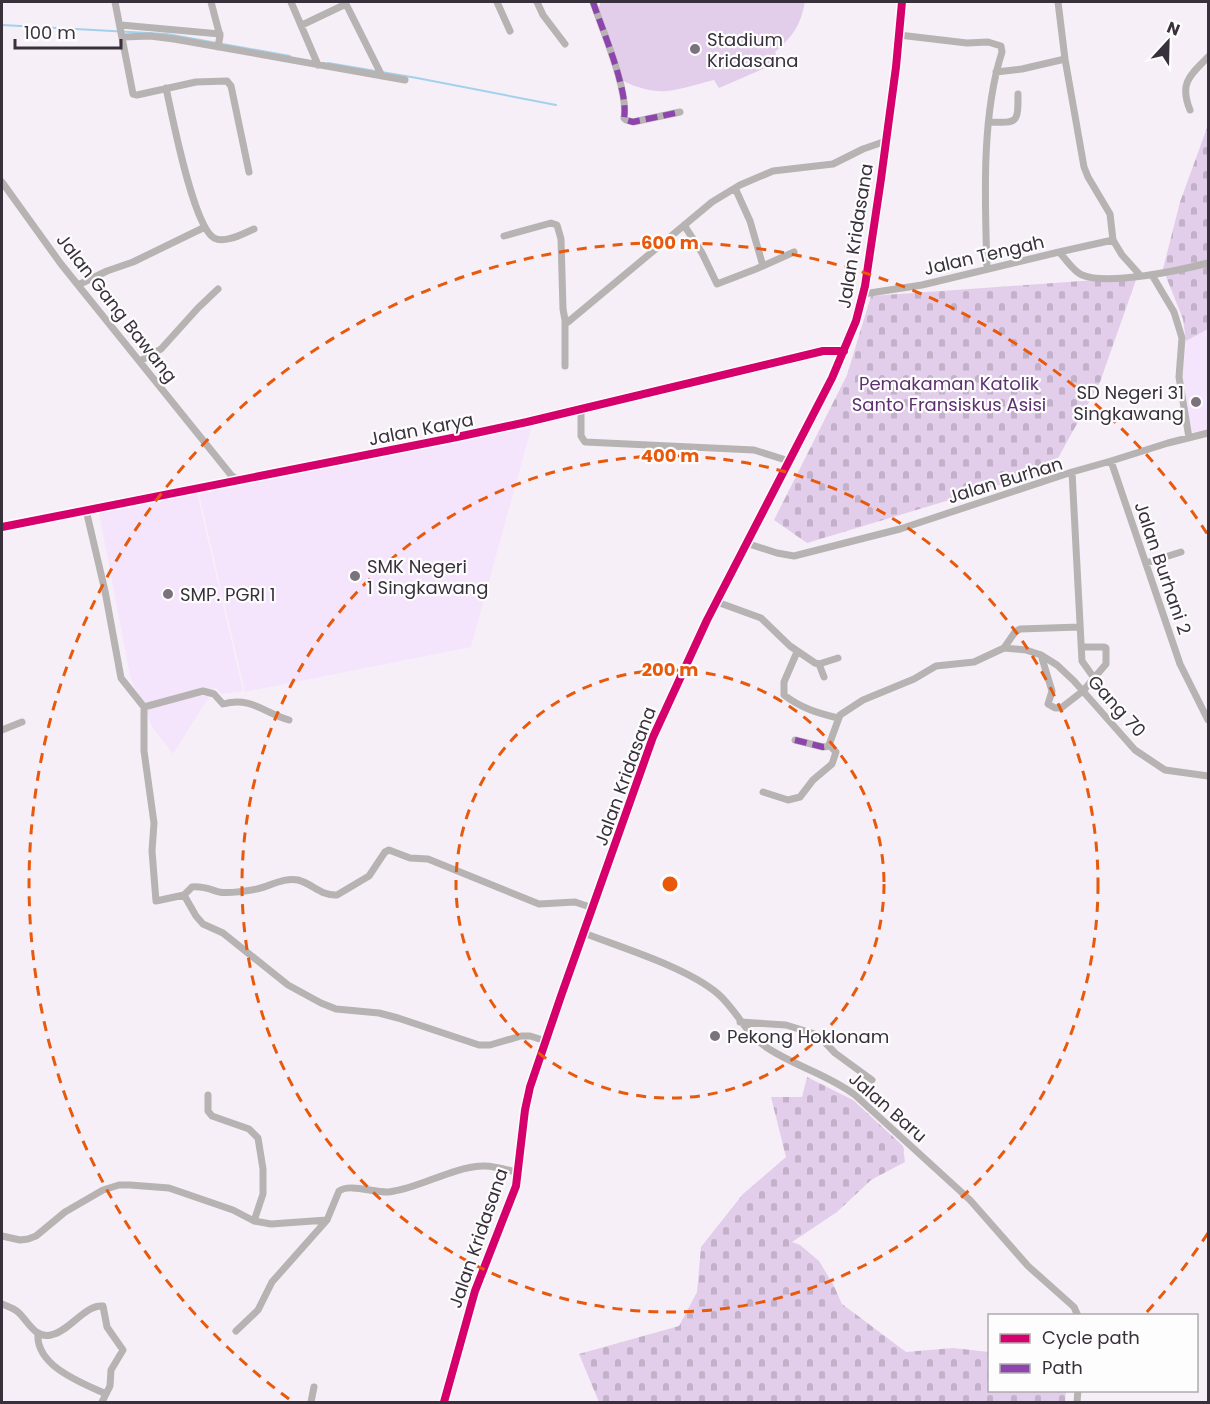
<svg xmlns="http://www.w3.org/2000/svg" width="1210" height="1404" viewBox="0 0 1210 1404" font-family="Poppins,sans-serif">
  <style>
    .built { fill: #f5e5fc }
    .cemetery { fill: url(#cemetery-stones) }
    .pitch { fill: #e2ceea }
    .lines { fill: none; stroke-linecap: round; stroke-linejoin: round }
    .stream { stroke: #a3d1eb; stroke-width: 2 }
    .minor { stroke: #b6b3b2; stroke-width: 7 }
    .tertiary { stroke: #b6b3b2; stroke-width: 8 }
    .quiet { stroke: #8e44ad; stroke-width: 6; stroke-dasharray: 12 6; stroke-linecap: butt }
    .cycleway-casing { stroke: #fdfdfd; stroke-width: 11 }
    .cycleway { stroke: #d6006c; stroke-width: 8 }
    .ring { fill: none; stroke: #e8590c; stroke-width: 3; stroke-dasharray: 10 8 }
    .poi-dot { fill: #7a737d; stroke: #fdfdfd; stroke-width: 2 }
    .labels { text-anchor: middle; dominant-baseline: central; stroke-width: 4.5; stroke-linejoin: round; paint-order: stroke }
    .poi-label { font-size: 18px; fill: #38303b; stroke: #fdfdfd; text-anchor: start }
    .street-label { font-size: 18px; fill: #38303b; stroke: #fdfdfd }
    .park-label { font-size: 18px; fill: #5e3070; stroke: #fdfdfd }
    .centre { fill: #e8590c; stroke: #fdfdfd; stroke-width: 3 }
    .ring-label { font-size: 18px; text-anchor: middle; font-weight: bold; fill: #e8590c; stroke: #fdfdfd; stroke-width: 4.5; stroke-linejoin: round; paint-order: stroke }
  </style>
  <defs>
    <pattern id="cemetery-stones" width="16" height="16" patternUnits="userSpaceOnUse" patternTransform="scale(1.5)"><rect width="16" height="16" fill="#e2ceea"/><path d="M2 7V4a2 2 0 0 1 4 0v3zM10 15v-3a2 2 0 0 1 4 0v3z" fill="#c3b1ca"/></pattern>
  </defs>
  <rect width="100%" height="100%" fill="#f6eff8"/>
  <!-- built -->
  <path class="built" d="M 1208,329 L 1208,429 L 1190,433 L 1179,376 L 1184,364 L 1186,341 Z
    M 532,425 L 471,647 L 245,692 L 199,494 Z
    M 197,493 L 243,691 L 222,694 L 215,687 L 173,754 L 151,725 L 130,676 L 99,513 Z"/>
  <!-- cemetery -->
  <path class="cemetery" d="M 1208,125 L 1208,329 L 1186,341 L 1183,319 L 1163,269 L 1180,202 Z
    M 1137,277 L 1100,382 L 1052,469 L 807,543 L 774,520 L 847,375 L 871,296 Z
    M 807,1077 L 853,1100 L 903,1146 L 905,1162 L 871,1180 L 837,1212 L 792,1242 L 800,1245 L 819,1261 L 833,1284 L 842,1304 L 906,1352 L 953,1348 L 989,1352 L 990,1390 L 1066,1391 L 1065,1402 L 599,1402 L 579,1354 L 679,1326 L 697,1292 L 701,1247 L 743,1194 L 786,1157 L 771,1097 L 802,1097 Z"/>
  <!-- pitch -->
  <path class="pitch" d="M 601,2 L 805,2 C 800,26 794,35 775,52 L 779,62 L 719,88 L 714,80 C 674,90 660,99 621,80 L 598,9 Z"/>
  <g class="lines">
    <!-- stream -->
    <path class="stream" d="M 2,25 L 167,34 L 290,56
      M 328,63 L 417,78 L 556,105"/>
    <!-- minor -->
    <path class="minor" d="M 115,2 L 133,94 L 137,95 L 196,82 L 227,81 L 231,86 L 249,172
      M 211,2 L 220,36 L 218,47
      M 291,2 L 318,65
      M 345,2 L 382,76
      M 497,2 L 510,31
      M 537,2 L 543,15 L 565,44
      M 593,2 C 602,29 629,91 624,118 L 626,120 L 633,122 L 680,112
      M 1058,2 L 1065,59 L 1084,167 L 1088,177 L 1110,214 L 1113,240 L 1122,255 L 1140,275
      M 121,25 L 220,34
      M 302,25 L 346,4
      M 899,35 L 967,43 L 988,42 L 1001,46 L 1002,52 C 981,117 985,202 987,269
      M 124,37 L 150,36 L 174,39 L 405,80
      M 996,72 L 1022,69 L 1065,59
      M 166,88 C 172,115 193,226 214,238 C 225,244 244,233 254,229
      M 1190,110 C 1179,83 1190,75 1208,57
      M 990,122 C 1018,123 1018,123 1018,94
      M 2,182 L 61,264 L 231,475 L 238,480
      M 735,188 L 750,221 L 763,266
      M 684,225 L 702,253 L 717,284 L 756,269 L 794,252
      M 504,236 L 551,223 L 557,225 L 561,239 L 563,309 L 565,320 L 568,322 L 712,202 L 740,185 L 773,171 L 833,164 L 863,149 L 886,141
      M 1059,252 L 1113,240
      M 1152,275 L 1174,312 L 1182,338 L 1179,377 L 1189,438
      M 78,285 L 107,271 L 133,262 L 205,227
      M 863,294 L 922,285 L 1059,252 C 1066,259 1073,271 1082,275 C 1108,286 1181,270 1208,263
      M 565,318 L 565,366
      M 140,361 L 161,349 L 198,308 L 218,289
      M 581,408 L 581,436 L 585,442 L 754,450 L 789,461
      M 1111,461 L 1168,443 L 1208,433
      M 1072,472 L 1111,461 L 1180,664 L 1208,720
      M 86,510 L 105,591 L 121,678 L 144,707 L 144,751 L 154,823 L 152,851 L 156,901 L 184,895 L 196,916 L 203,924 L 223,933 L 288,985 L 321,1003 L 336,1009 L 379,1013 L 398,1018 L 479,1045 L 490,1045 L 521,1036 L 530,1036 L 546,1041
      M 2,527 L 457,437 L 527,422 L 823,351 L 844,351
      M 746,543 L 777,553 L 794,556 L 900,529 L 1072,472 L 1082,661 L 1094,678
      M 1146,563 L 1181,552
      M 717,602 L 761,618 L 790,646 L 815,663 L 819,664 L 838,658
      M 1080,627 L 1020,629 L 1015,632 L 1004,648 L 1026,650 L 1041,655 L 1052,691 L 1048,704 L 1055,708 L 1061,708 L 1083,691 L 1106,664 L 1106,648 L 1104,647 L 1082,647
      M 797,652 L 784,682 L 784,695 C 801,708 817,713 838,718
      M 1041,655 L 1057,665 L 1074,681 L 1135,750 L 1165,770 L 1208,776
      M 819,664 L 824,677
      M 144,707 L 203,691 L 214,694 L 223,704 C 251,696 264,713 289,720
      M 2,730 L 22,722
      M 795,740 L 823,747 L 830,746
      M 763,792 L 788,800 L 800,797 L 813,780 L 832,764 L 836,752 L 829,745 L 840,715 L 863,700 L 914,679 L 936,666 L 974,662 L 1004,648
      M 184,895 L 192,887 C 203,886 209,889 219,892 C 230,894 246,891 257,889 C 270,886 285,877 298,880 C 313,884 321,896 337,895 L 369,876 L 385,852 L 389,850 L 410,858 L 428,859 L 539,904 L 575,902 L 593,908
      M 584,933 C 622,948 686,967 717,993 C 736,1009 745,1033 766,1047 C 794,1066 827,1074 855,1095 L 970,1200 L 1028,1266 L 1074,1307 L 1078,1316
      M 740,1022 L 786,1025 L 818,1035 L 835,1053 L 872,1080
      M 208,1095 L 208,1111 L 212,1116 L 249,1129 L 258,1138 L 263,1169 L 263,1194 L 254,1221
      M 2,1236 L 20,1240 L 28,1239 L 36,1236 L 65,1212 L 103,1190 L 119,1185 L 130,1185 L 169,1188 L 233,1210 L 254,1221 L 271,1224 L 327,1220 L 339,1191 C 350,1183 374,1193 389,1192 C 421,1188 449,1168 482,1166 C 494,1165 507,1170 519,1173
      M 2,1304 C 7,1306 14,1308 18,1312 C 28,1321 35,1339 51,1335 C 69,1332 85,1304 103,1306 L 107,1327 L 123,1350 L 111,1370 L 110,1386 L 102,1402
      M 236,1331 L 258,1310 L 272,1282 L 327,1220
      M 38,1333 C 35,1366 82,1383 106,1394
      M 311,1402 L 314,1387
      M 1077,1402 L 1078,1390"/>
    <!-- tertiary -->
    <path class="tertiary" d="M 444,1402 L 475,1291 L 516,1186 L 525,1110 L 530,1087 L 561,996 L 653,737 L 707,620 L 832,378 L 856,321 L 865,286 L 881,179 L 896,67 L 902,2"/>
    <!-- quiet -->
    <path class="quiet" d="M 593,2 C 602,29 629,91 624,118 L 626,120 L 633,122 L 680,112
      M 795,740 L 823,747 L 830,746"/>
    <!-- cycleway casing -->
    <g class="cycleway-casing">
      <path id="cycleway" d="M 2,527 L 457,437 L 527,422 L 823,351 L 844,351
        M 444,1402 L 475,1291 L 516,1186 L 525,1110 L 530,1087 L 561,996 L 653,737 L 707,620 L 832,378 L 856,321 L 865,286 L 881,179 L 896,67 L 902,2"/>
    </g>
    <!-- cycleway -->
    <use href="#cycleway" class="cycleway"/>
  </g>
  <!-- distance rings -->
  <g class="ring">
    <circle cx="670" cy="884" r="214"/>
    <circle cx="670" cy="884" r="428"/>
    <path d="M1208 1233A641 641 0 0 1 1146 1313M289 1399A641 641 0 1 1 1208 535"/>
  </g>
  <!-- markers -->
  <g class="poi-dot">
    <circle cx="695" cy="49" r="6"/>
    <circle cx="1196" cy="402" r="6"/>
    <circle cx="355" cy="576" r="6"/>
    <circle cx="168" cy="594" r="6"/>
    <circle cx="715" cy="1036" r="6"/>
  </g>
  <g class="labels">
    <!-- poi labels -->
    <g class="poi-label">
      <text x="707" y="39">Stadium<tspan x="707" dy="21">Kridasana</tspan></text>
      <text x="1184" y="392" text-anchor="end">SD Negeri 31<tspan x="1184" dy="21">Singkawang</tspan></text>
      <text x="367" y="566">SMK Negeri<tspan x="367" dy="21">1 Singkawang</tspan></text>
      <text x="180" y="594">SMP. PGRI 1</text>
      <text x="727" y="1036">Pekong Hoklonam</text>
    </g>
    <!-- street labels -->
    <g class="street-label">
      <text transform="translate(855 236) rotate(-81)">Jalan Kridasana</text>
      <text transform="translate(984 255) rotate(-13)">Jalan Tengah</text>
      <text transform="translate(117 308) rotate(52)">Jalan Gang Bawang</text>
      <text transform="translate(421 429) rotate(-11)">Jalan Karya</text>
      <text transform="translate(1005 480) rotate(-17)">Jalan Burhan</text>
      <text transform="translate(1163 568) rotate(71)">Jalan Burhani 2</text>
      <text transform="translate(1117 706) rotate(48)">Gang 70</text>
      <text transform="translate(625 776) rotate(-70)">Jalan Kridasana</text>
      <text transform="translate(888 1107) rotate(41)">Jalan Baru</text>
      <text transform="translate(478 1238) rotate(-71)">Jalan Kridasana</text>
    </g>
    <!-- park labels -->
    <g class="park-label">
      <text x="949" y="383">Pemakaman Katolik<tspan x="949" dy="21">Santo Fransiskus Asisi</tspan></text>
    </g>
  </g>
  <circle cx="670" cy="884" r="9" class="centre"/>
  <g class="ring-label">
    <text x="670" y="249">600 m</text>
    <text x="670" y="462">400 m</text>
    <text x="670" y="676">200 m</text>
  </g>
  <!-- border -->
  <rect width="1210" height="1404" fill="none" stroke="#38303b" stroke-width="6"/>
  <!-- legend -->
  <rect x="988" y="1314" width="210" height="78" fill="#fdfdfd" stroke="#aeabaf" stroke-width="1.5"/>
  <rect x="1000" y="1334" width="30" height="9" fill="#d6006c" stroke="#aeabaf" stroke-width="1.5"/>
  <text x="1042" y="1344" font-size="18" fill="#38303b">Cycle path</text>
  <rect x="1000" y="1364" width="30" height="9" fill="#8e44ad" stroke="#aeabaf" stroke-width="1.5"/>
  <text x="1042" y="1374" font-size="18" fill="#38303b">Path</text>
  <!-- north arrow -->
  <g transform="translate(1168 42) rotate(22)" stroke="#fdfdfd" stroke-width="4.5" paint-order="stroke">
  <path d="M0-4.5L10 22L0 15L-10 22Z" fill="#38303b"/>
  <text y="-9" font-size="16" font-weight="bold" text-anchor="middle" fill="#38303b">N</text>
  </g>
  <!-- scale -->
  <path d="M15 39v9h106v-9" fill="none" stroke="#38303b" stroke-width="3"/>
  <text x="24" y="39" font-size="18" fill="#38303b" stroke="#fdfdfd" stroke-width="4.5" paint-order="stroke">100 m</text>
</svg>
